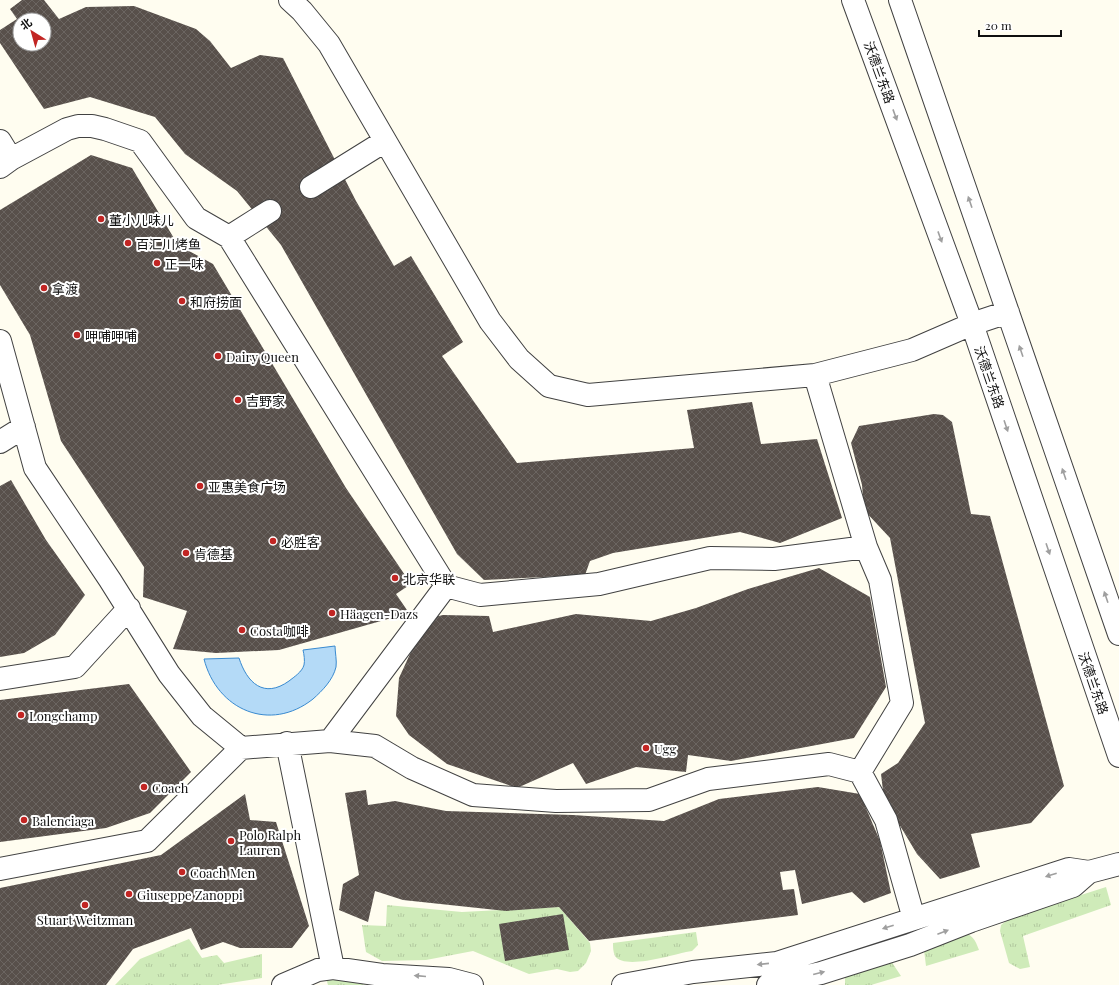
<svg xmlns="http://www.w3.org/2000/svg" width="1119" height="985" viewBox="0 0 1119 985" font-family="'Playfair Display','Noto Sans SC',serif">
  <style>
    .grass { fill: url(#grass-tufts) }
    .water { fill: #b4daf7; stroke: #398ad0 }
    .building { fill: url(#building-cross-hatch); fill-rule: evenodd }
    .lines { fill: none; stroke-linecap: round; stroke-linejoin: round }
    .minor-casing { stroke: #424242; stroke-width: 24 }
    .minor { stroke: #fff; stroke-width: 22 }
    .oneway { fill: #9f9f9f }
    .poi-dot { fill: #c22523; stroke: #fff; stroke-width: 1.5 }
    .labels { text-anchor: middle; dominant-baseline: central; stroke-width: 4; stroke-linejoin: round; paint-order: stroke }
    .street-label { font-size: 13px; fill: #0f0f0f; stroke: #fff }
    .poi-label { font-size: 13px; fill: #0f0f0f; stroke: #fff; text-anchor: start }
  </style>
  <defs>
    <pattern id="grass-tufts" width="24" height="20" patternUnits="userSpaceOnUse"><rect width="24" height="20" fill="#cfebb9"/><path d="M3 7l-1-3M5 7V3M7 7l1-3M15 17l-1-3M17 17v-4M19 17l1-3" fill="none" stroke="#b1c89e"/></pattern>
    <pattern id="building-cross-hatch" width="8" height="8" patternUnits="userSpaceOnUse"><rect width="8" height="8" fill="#58504b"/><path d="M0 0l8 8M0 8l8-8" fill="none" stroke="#6b6561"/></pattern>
  </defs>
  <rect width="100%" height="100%" fill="#fffdf0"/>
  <!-- grass -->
  <path class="grass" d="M 1106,887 L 1111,905 L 1023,936 L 1030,967 L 1020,969 L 1009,963 L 1000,931 L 1001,925 L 1010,918 Z
    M 387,905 L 462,912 L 559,907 L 590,943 L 591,951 L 586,963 L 578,971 L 570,972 L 557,969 L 529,974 L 473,951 L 426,960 L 382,961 L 366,952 L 362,925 L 386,926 Z
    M 696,932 L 698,945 L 692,951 L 686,952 C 672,955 624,970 615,956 C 613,952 613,947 613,943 Z
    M 961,932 C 972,934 975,939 979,950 L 926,966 L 924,950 Z
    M 189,939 L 202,958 L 217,955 L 224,963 L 262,954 L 262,978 L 217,985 L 115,985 L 140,959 Z
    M 891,961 L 901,976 L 871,985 L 845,985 L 845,976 Z
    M 326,978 L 368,985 L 328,985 Z"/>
  <!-- water -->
  <path class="water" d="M 335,646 C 335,652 337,661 336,667 C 333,680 322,691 313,699 C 270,733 217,710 204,659 L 239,658 C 247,683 264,699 289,681 C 294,677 302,672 304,665 C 305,661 304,654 303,650 Z"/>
  <!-- building -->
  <path class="building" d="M 22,0 L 44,0 L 59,19 L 86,7 L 134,6 L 196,29 L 210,41 L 231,68 L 260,55 L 283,58 L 356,201 L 394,266 L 411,256 L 463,342 L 442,356 L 517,463 L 694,448 L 687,410 L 752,402 L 761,444 L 817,439 L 842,518 L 780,543 L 740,532 L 613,553 L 590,561 L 585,575 L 484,580 L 457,554 L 281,245 L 237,191 L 185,154 L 155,117 L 90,97 L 44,109 L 0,43 L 0,30 L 17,19 L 10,9 ZM 20,20 L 44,20 L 44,44 L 20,44 Z
    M 91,155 L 132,168 L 178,245 L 213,264 L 346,488 L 411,584 L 396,594 L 409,613 L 279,650 L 216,653 L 173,649 L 187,611 L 143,597 L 144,567 L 61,441 L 30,335 L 0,285 L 0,210 Z
    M 934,414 L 943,415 L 952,422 L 971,514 L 990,516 L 1064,786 L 1031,823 L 971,834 L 980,867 L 940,879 L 917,854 L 884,799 L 881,774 L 898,763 L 925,723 L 890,538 L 864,510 L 862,485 L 851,443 L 859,426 Z
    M 11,480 L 46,540 L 85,595 L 55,635 L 24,653 L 0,657 L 0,486 Z
    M 819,568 L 870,597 L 886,687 L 854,738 L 731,761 L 688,755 L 686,772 L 636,767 L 586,784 L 573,763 L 517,788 L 447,764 L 409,735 L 396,716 L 399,678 L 426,619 L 443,615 L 489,616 L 493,632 L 576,614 L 651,621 L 696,608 L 748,589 Z
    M 129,684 L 191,772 L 150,813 L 106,828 L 0,842 L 0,700 Z
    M 818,787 L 860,794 L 880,841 L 891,893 L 864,903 L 852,892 L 802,904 L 795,870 L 780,872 L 783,890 L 794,889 L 798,915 L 589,941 L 559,907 L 506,911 L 403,900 L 375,891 L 368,922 L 339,910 L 343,884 L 359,875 L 345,793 L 366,790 L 368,805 L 395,801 L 446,811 L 573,815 L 664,821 L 719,799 Z
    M 245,794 L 250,820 L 276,822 L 309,926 L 292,948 L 240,948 L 223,942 L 201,950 L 191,928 L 133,949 L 106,985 L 0,985 L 0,888 L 161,855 Z
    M 563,914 L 569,950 L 505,961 L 499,924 Z"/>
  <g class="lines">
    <!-- minor casing -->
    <g class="minor-casing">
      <path id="minor" d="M 290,0 L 302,11 L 329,44 L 490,321 L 519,359 L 549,386 L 588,395 L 815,375 L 912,350 L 972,324 L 1008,312
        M 853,0 L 972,324 L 1119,756
        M 900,0 L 1119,634
        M 0,141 L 11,159
        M 0,167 L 11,159 L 67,129 L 78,126 L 92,126 L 105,129 L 140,141 L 196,218 L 229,237 L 446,586
        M 311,187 L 385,141
        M 229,237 L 270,211
        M 0,341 L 35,468 L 110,580 L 169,674 L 202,716 L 241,748
        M 815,375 L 866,547
        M 0,442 L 24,427
        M 0,679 L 75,667 L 129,608
        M 330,741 L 446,586 L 480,595 L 599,584 L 710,558 L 774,559 L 866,547 L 880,580 L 902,703 L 860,772
        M 287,743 L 333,968
        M 0,869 L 147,841 L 241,748 L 330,741 L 375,746 L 412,768 L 473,795 L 556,801 L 649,800 L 708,779 L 829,764 L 860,772 L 886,820 L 914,919
        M 283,985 L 318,970 L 333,968 L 382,975 L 449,979 L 472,985
        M 623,985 L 693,972 L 777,963 L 1069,869 L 1089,872 L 1119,864
        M 768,985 L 821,973 L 910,945 L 971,921 L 1073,886 L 1089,872"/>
    </g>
    <!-- minor -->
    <use href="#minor" class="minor"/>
  </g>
  <!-- one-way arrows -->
  <defs><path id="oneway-solid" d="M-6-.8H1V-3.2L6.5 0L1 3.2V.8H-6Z"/></defs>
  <g class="oneway">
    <use href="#oneway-solid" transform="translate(895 115) rotate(70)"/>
    <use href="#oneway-solid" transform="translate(970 202) rotate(-109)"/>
    <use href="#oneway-solid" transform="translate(940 237) rotate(70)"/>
    <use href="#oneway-solid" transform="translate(1021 351) rotate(-109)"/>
    <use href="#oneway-solid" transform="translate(1006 426) rotate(71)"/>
    <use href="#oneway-solid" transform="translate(1064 474) rotate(-109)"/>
    <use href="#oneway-solid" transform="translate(1048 549) rotate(71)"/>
    <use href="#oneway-solid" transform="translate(1106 597) rotate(-109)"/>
    <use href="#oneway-solid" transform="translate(1051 875) rotate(162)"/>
    <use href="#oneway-solid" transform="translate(888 927) rotate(162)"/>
    <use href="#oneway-solid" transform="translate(943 932) rotate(-21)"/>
    <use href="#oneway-solid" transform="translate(763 964) rotate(174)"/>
    <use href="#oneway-solid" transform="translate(819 973) rotate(-14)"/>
    <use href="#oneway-solid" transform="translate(420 976) rotate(-175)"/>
  </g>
  <!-- markers -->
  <g class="poi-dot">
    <circle cx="101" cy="219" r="4"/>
    <circle cx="128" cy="243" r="4"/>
    <circle cx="157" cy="263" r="4"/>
    <circle cx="44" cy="288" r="4"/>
    <circle cx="182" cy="301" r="4"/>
    <circle cx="77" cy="335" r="4"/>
    <circle cx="218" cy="356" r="4"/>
    <circle cx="238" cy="400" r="4"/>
    <circle cx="200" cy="486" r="4"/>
    <circle cx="273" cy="541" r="4"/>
    <circle cx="186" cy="553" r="4"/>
    <circle cx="395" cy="578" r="4"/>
    <circle cx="332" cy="613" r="4"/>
    <circle cx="242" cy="630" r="4"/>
    <circle cx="21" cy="715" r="4"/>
    <circle cx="646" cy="748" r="4"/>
    <circle cx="144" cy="787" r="4"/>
    <circle cx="24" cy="820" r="4"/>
    <circle cx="231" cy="841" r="4"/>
    <circle cx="182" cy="872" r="4"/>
    <circle cx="129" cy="894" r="4"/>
    <circle cx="85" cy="905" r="4"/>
  </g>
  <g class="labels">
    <!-- street labels -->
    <g class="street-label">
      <text transform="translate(880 72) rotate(70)">沃德兰东路</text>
      <text transform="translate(990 377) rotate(71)">沃德兰东路</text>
      <text transform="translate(1094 683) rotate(71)">沃德兰东路</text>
    </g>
    <!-- poi labels -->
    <g class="poi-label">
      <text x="109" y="219">董小儿味儿</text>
      <text x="136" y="243">百汇川烤鱼</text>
      <text x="165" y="263">正一味</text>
      <text x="52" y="288">拿渡</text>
      <text x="190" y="301">和府捞面</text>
      <text x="85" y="335">呷哺呷哺</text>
      <text x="226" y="356">Dairy Queen</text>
      <text x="246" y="400">吉野家</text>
      <text x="208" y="486">亚惠美食广场</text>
      <text x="281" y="541">必胜客</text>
      <text x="194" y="553">肯德基</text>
      <text x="403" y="578">北京华联</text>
      <text x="340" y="613">Häagen-Dazs</text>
      <text x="250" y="630">Costa咖啡</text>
      <text x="29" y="715">Longchamp</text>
      <text x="654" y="748">Ugg</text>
      <text x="152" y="787">Coach</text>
      <text x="32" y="820">Balenciaga</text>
      <text x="239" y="834">Polo Ralph<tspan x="239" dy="15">Lauren</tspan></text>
      <text x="190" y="872">Coach Men</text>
      <text x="137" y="894">Giuseppe Zanoppi</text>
      <text x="85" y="919" text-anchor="middle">Stuart Weitzman</text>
    </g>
  </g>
  <!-- north arrow -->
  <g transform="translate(32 32) rotate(323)"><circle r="19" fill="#ffffff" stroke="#9f9f9f"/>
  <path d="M0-3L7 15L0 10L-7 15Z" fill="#c22523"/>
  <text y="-6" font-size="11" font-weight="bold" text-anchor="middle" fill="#0f0f0f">北</text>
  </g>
  <!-- scale -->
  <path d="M979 30v6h82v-6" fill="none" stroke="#0f0f0f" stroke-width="2"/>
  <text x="985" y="30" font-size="12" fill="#0f0f0f" stroke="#ffffff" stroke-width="3" paint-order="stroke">20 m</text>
</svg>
